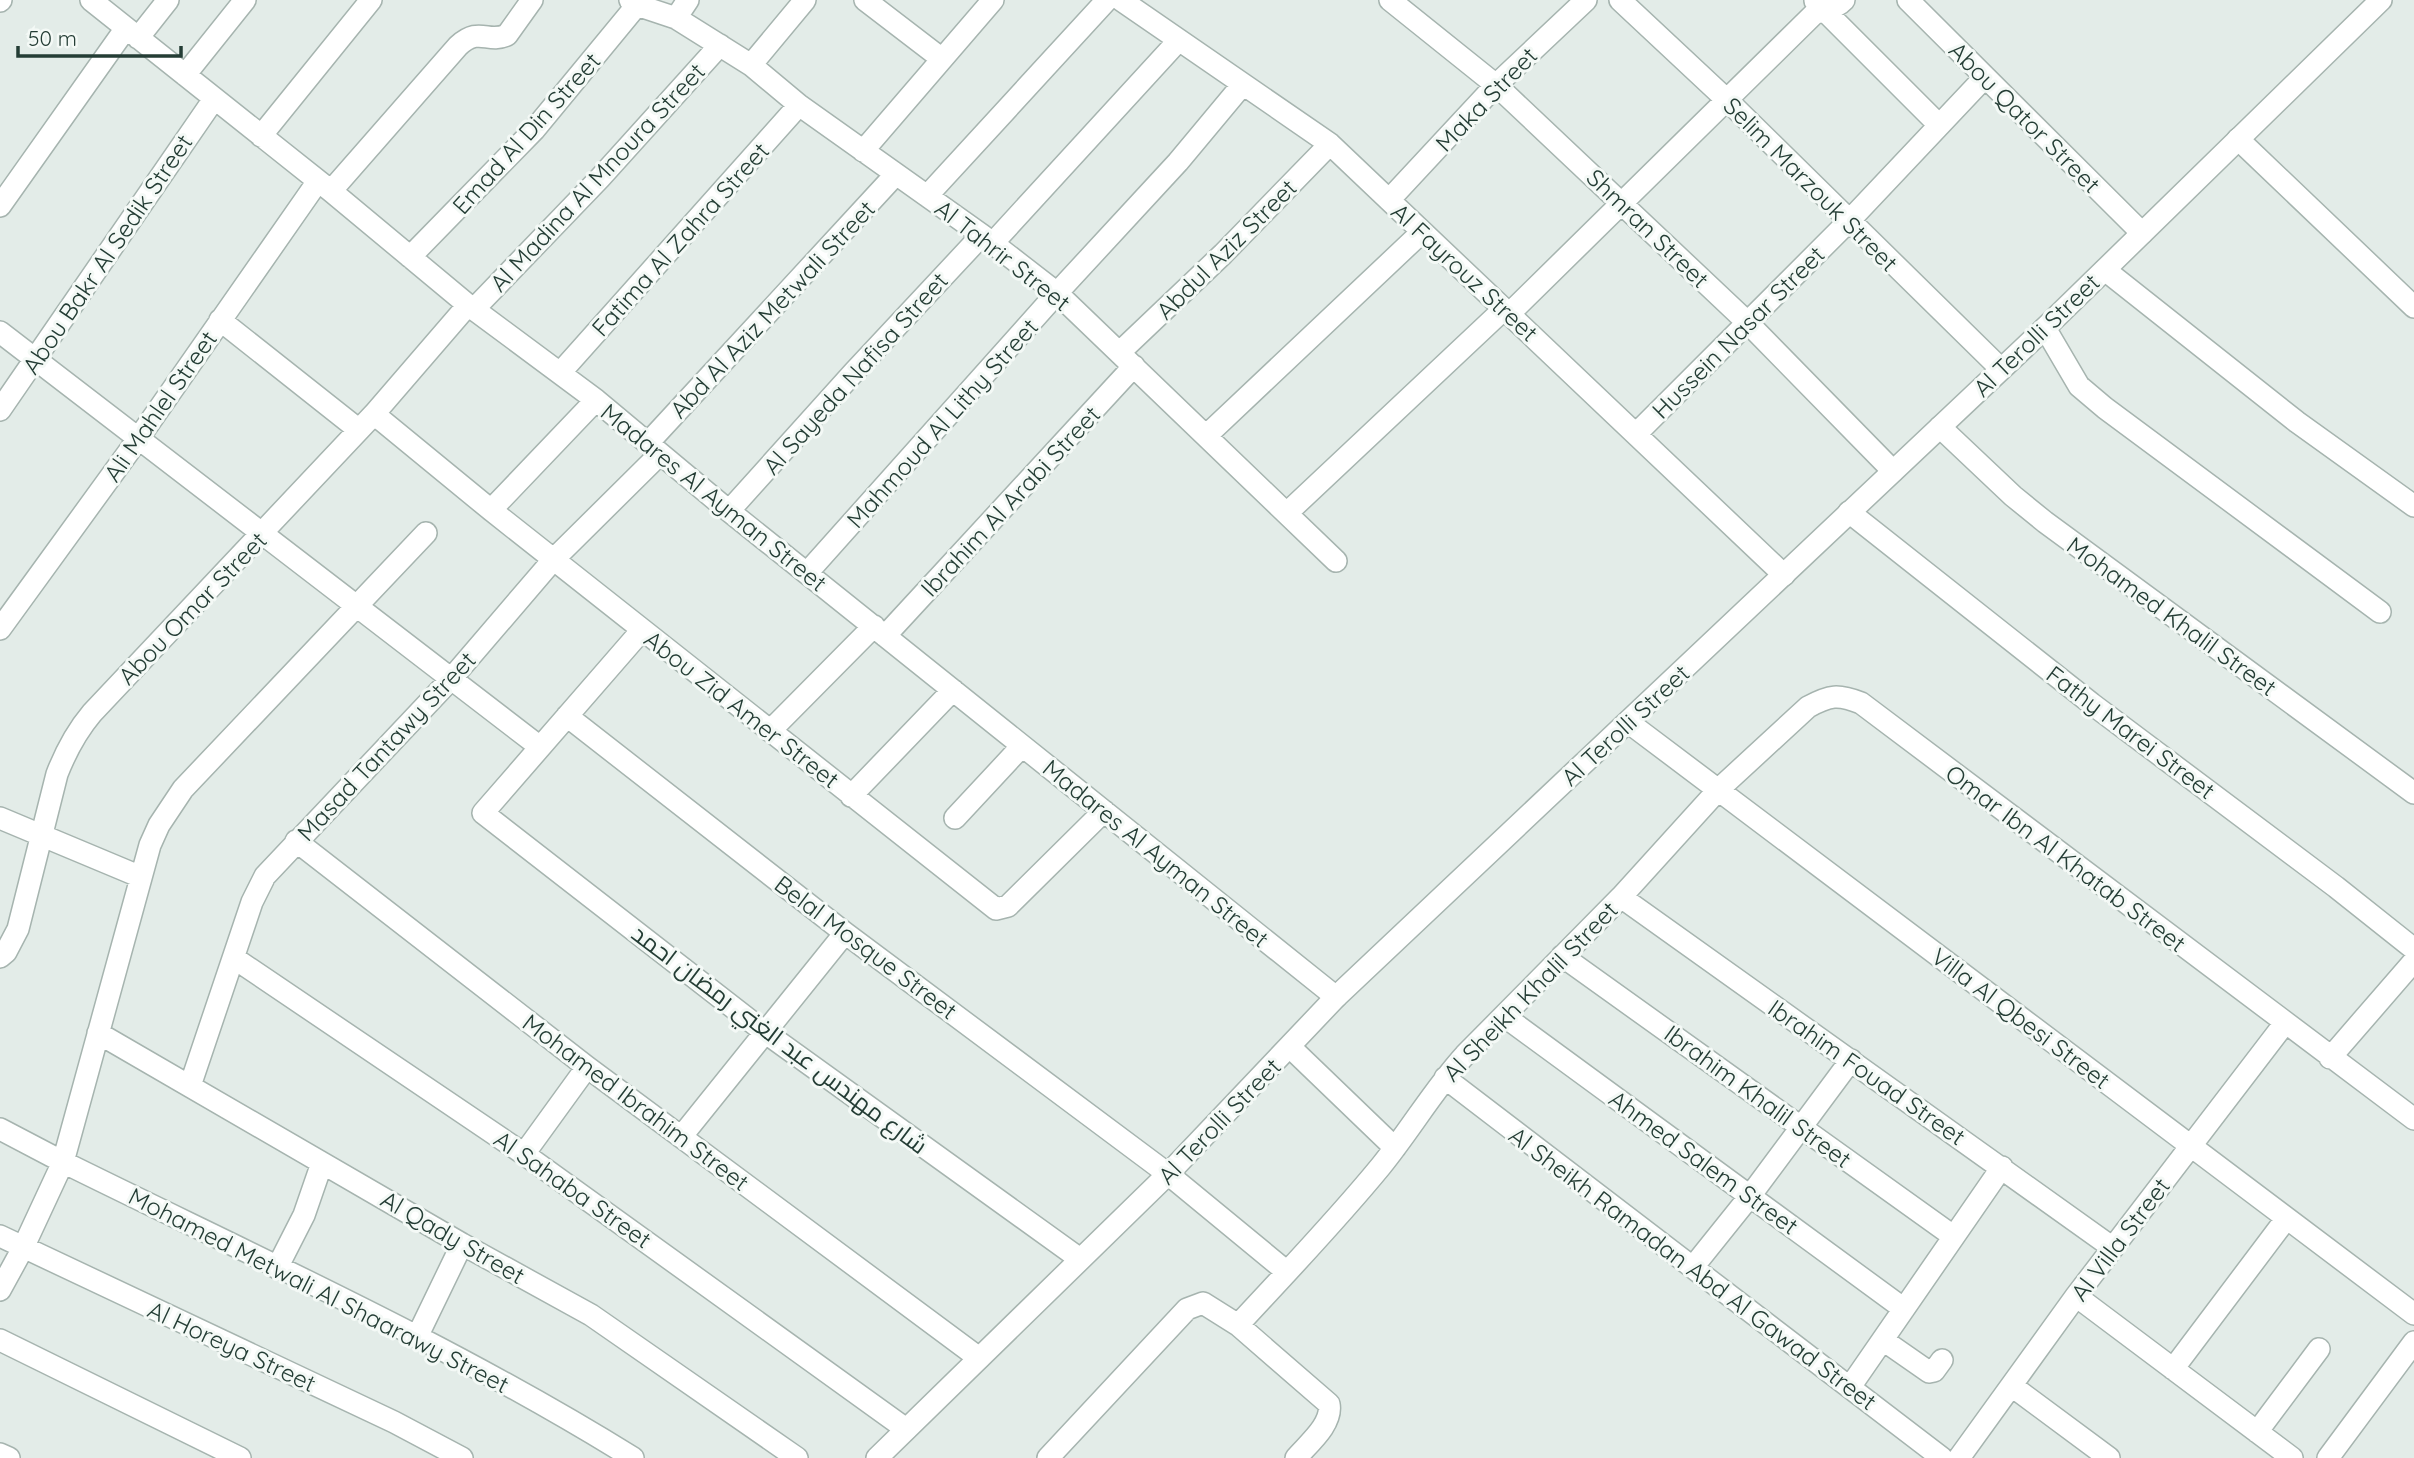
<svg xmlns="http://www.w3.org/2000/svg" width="2414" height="1458" viewBox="0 0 2414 1458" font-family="Quicksand,Cairo,sans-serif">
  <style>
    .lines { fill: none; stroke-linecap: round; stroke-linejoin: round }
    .minor-casing { stroke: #a6b4af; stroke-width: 24 }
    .tertiary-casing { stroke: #a6b4af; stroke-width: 24 }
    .minor { stroke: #fff; stroke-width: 21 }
    .tertiary { stroke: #fff; stroke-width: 21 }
    .labels { text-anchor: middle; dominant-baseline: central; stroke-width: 6; stroke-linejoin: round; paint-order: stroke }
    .street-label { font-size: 24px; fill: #243d35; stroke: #f4f9f6 }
  </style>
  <rect width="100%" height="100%" fill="#e3ece8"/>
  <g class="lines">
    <!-- minor casing -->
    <g class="minor-casing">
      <path id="minor" d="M 91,0 L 331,191 L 468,305 L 596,400 L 729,511 L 1336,997
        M 630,0 L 637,5 L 676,18 L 751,65 L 799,105 L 982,235 L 1057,293 L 1336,561
        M 865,0 L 942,59
        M 1121,0 L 1330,144 L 1784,575
        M 1390,0 L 1496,85 L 1747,322 L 1893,471
        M 1620,0 L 1728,101 L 2001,369
        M 1908,0 L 2142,233
        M 0,1 L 1,0
        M 1815,1 L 1939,125
        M 676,18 L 688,0
        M 138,38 L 168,0
        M 751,65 L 805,0
        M 185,75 L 245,0
        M 261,136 L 371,0
        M 2238,139 L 2414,307
        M 863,151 L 993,0
        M 331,191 L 458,46 C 480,26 487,44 507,35 L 532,0
        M 927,196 L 1107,0
        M 1389,200 L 1496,85 L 1586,0
        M 0,206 L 126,28
        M 992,244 L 1179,40
        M 410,257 L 534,130 L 637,5
        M 2105,270 L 2297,422 L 2414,506
        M 474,309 L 600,178 L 720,45
        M 1509,314 L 1814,14 C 1824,9 1836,9 1844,0
        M 220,320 L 359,430
        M 2045,328 L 2079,386 L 2105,408 L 2380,612
        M 0,332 L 540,747
        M 1120,352 L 1223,254 L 1330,144
        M 560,373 L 799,105
        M 0,410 L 214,99
        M 374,414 L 491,510 L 996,909 L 1008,906 L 1104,811
        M 1940,427 L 2013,496 L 2045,522 L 2414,793
        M 1636,434 L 1849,221 L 1985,77
        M 1207,435 L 1422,232
        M 648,443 L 896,174
        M 491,510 L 596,400
        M 729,511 L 854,372 L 982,235
        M 1849,512 L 2092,704 L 2336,887 L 2414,949
        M 1287,513 L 1504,309
        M 807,573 L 1057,293 L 1178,162 L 1243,84
        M 0,629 L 138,439 L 318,181
        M 642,630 L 483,813 L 766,1033 L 1080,1259
        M 885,636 L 1134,366
        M 567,716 L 845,933 L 1168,1174 L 1287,1272
        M 1628,722 L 2414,1314
        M 770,731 L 874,626
        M 851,796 L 953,690
        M 0,818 L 141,877
        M 955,818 L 1022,746
        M 296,841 L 587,1067 L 979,1358
        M 1621,897 L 2113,1248
        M 1562,956 L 1953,1236
        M 0,957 L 6,952 L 18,929 L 57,774 C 66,751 76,732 92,713 L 374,414 L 468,305
        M 234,958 L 524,1154 L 906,1429
        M 1504,1016 L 1904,1309
        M 98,1033 L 462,1244 L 591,1315 L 797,1458
        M 1290,1047 L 1395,1148
        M 2330,1058 L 2414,961
        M 1445,1078 L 1942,1458
        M 190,1086 L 252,902 L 265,876 L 451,679 L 553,560 L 660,454
        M 0,1129 L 63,1162 C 255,1257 451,1345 633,1458
        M 681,1137 L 845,933
        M 524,1154 L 587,1067
        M 0,1236 L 394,1422 L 462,1458
        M 1693,1267 L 1750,1196 L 1851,1060
        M 277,1268 L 304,1215 L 322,1163
        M 0,1290 L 23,1248 L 63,1162 L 150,845 L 159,825 L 183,789 L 426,533
        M 2076,1296 L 2292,1458
        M 1238,1325 C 1286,1273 1336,1221 1381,1166 C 1411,1129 1434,1089 1465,1055 L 1621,897 L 1719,789 L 1808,707 C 1830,695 1838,694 1861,703 L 2414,1119
        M 417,1337 L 462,1244
        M 0,1340 L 240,1458
        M 1883,1340 L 1929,1372 L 1934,1371 L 1942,1360
        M 2173,1369 L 2286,1219
        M 2012,1386 L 2109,1458
        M 1850,1387 L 2002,1167
        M 2257,1432 L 2319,1349
        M 0,1454 L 9,1458
        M 1048,1458 L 1187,1309 L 1203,1303 L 1238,1325 L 1329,1404 C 1333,1424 1308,1444 1296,1458
        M 1959,1458 L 2076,1296 L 2285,1023
        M 2328,1458 L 2414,1342"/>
    </g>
    <!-- tertiary casing -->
    <g class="tertiary-casing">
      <path id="tertiary" d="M 877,1458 L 1168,1174 L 1336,997 L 2045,328 L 2381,0"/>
    </g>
    <!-- minor -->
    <use href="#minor" class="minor"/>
    <!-- tertiary -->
    <use href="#tertiary" class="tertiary"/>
  </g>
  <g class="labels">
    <!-- street labels -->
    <g class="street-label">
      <text transform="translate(1486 99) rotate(-46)">Maka Street</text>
      <text transform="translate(2025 117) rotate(45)">Abou Qator Street</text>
      <text transform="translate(526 133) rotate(-48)">Emad Al Din Street</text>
      <text transform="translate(597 177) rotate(-47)">Al Madina Al Mnoura Street</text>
      <text transform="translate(1811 184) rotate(45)">Selim Marzouk Street</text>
      <text transform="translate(1648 228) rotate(44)">Shmran Street</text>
      <text transform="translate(680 239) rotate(-48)">Fatima Al Zahra Street</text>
      <text transform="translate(1226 249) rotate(-45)">Abdul Aziz Street</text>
      <text transform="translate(107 254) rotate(-56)">Abou Bakr Al Sedik Street</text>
      <text transform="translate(1003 255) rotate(38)">Al Tahrir Street</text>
      <text transform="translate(1465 272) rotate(43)">Al Fayrouz Street</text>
      <text transform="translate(772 309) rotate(-47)">Abd Al Aziz Metwali Street</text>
      <text transform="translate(1738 332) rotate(-45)">Hussein Nasar Street</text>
      <text transform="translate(2036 335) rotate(-44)">Al Terolli Street</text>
      <text transform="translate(855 373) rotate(-48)">Al Sayeda Nafisa Street</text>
      <text transform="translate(160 406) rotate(-55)">Ali Mahlel Street</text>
      <text transform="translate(942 423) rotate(-48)">Mahmoud Al Lithy Street</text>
      <text transform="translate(714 497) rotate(39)">Madares Al Ayman Street</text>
      <text transform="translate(1010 501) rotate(-47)">Ibrahim Al Arabi Street</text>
      <text transform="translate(192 608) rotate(-46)">Abou Omar Street</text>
      <text transform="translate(2172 616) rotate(36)">Mohamed Khalil Street</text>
      <text transform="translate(742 709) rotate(38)">Abou Zid Amer Street</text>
      <text transform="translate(1625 725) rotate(-43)">Al Terolli Street</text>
      <text transform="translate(2131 732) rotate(37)">Fathy Marei Street</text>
      <text transform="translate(386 746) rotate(-47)">Masad Tantawy Street</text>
      <text transform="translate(1156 853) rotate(39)">Madares Al Ayman Street</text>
      <text transform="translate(2066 858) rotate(37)">Omar Ibn Al Khatab Street</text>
      <text transform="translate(866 947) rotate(37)">Belal Mosque Street</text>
      <text transform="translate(1530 991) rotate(-46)">Al Sheikh Khalil Street</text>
      <text transform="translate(2021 1018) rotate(37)">Villa Al Qbesi Street</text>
      <text transform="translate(780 1039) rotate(37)">شارع مهندس عبد الغني رمضان احمد</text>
      <text transform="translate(1867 1072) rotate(35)">Ibrahim Fouad Street</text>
      <text transform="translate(1758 1096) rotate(36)">Ibrahim Khalil Street</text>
      <text transform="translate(636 1102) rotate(37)">Mohamed Ibrahim Street</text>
      <text transform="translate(1219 1121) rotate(-46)">Al Terolli Street</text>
      <text transform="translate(1704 1162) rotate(36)">Ahmed Salem Street</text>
      <text transform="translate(573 1189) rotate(35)">Al Sahaba Street</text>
      <text transform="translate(453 1237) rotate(30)">Al Qady Street</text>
      <text transform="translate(2120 1239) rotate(-53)">Al Villa Street</text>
      <text transform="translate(1693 1268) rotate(37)">Al Sheikh Ramadan Abd Al Gawad Street</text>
      <text transform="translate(319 1290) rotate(27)">Mohamed Metwali Al Shaarawy Street</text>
      <text transform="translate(232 1346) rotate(25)">Al Horeya Street</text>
    </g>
  </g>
  <!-- scale -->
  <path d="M18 46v10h163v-10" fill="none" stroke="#243d35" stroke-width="3.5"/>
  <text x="28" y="46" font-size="21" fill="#243d35" stroke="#f4f9f6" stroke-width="5" paint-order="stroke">50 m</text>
</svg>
